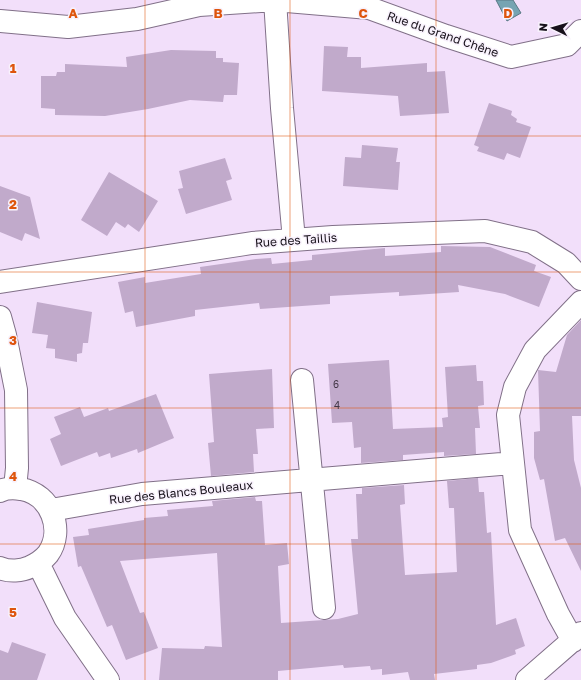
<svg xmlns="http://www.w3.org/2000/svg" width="581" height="680" viewBox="0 0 581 680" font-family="'Golos Text',sans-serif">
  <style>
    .water { fill: #76a4b2; stroke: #5a7884 }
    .building { fill: #c1aacb }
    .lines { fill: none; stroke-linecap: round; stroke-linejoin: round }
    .street-casing { stroke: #817088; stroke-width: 24 }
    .street { stroke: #fff; stroke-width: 22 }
    .grid { fill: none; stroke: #de550d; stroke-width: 1; stroke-opacity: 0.55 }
    .labels { text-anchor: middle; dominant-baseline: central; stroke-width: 3; stroke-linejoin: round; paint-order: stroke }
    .number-label { font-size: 10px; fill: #423746 }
    .street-label { font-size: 12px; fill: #17111a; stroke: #f8f1fc }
    .grid-label { font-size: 13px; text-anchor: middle; font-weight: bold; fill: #de550d; stroke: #f8f1fc; stroke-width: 3; stroke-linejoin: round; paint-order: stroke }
  </style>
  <rect width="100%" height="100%" fill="#f2dffa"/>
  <!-- water -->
  <path class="water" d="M 496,0 L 513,0 L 521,13 L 507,21 Z"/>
  <!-- building -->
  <path class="building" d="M 324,46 L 348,47 L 347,57 L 361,57 L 361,68 L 427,63 L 427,72 L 445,71 L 449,113 L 400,116 L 398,96 L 322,91 Z
    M 171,50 L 216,51 L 216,58 L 223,58 L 223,62 L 239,63 L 237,95 L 224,95 L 223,102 L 190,100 L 148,109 L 105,116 L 55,115 L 55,109 L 41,108 L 41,76 L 56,76 L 57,72 L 65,72 L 65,64 L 127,67 L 126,57 Z
    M 489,103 L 512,111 L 511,115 L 517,119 L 516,122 L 531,127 L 520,158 L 507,153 L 504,160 L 477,151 L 479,147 L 474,145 Z
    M 362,145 L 398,148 L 396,162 L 400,162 L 398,190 L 343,186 L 345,157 L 361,158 Z
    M 225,158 L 232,179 L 226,181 L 232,200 L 186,214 L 178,189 L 183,188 L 179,171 Z
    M 109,172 L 158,201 L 139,232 L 128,224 L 125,228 L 116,222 L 107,236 L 81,220 Z
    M 0,186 L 30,197 L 40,239 L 25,233 L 22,241 L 0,232 Z
    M 441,246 L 490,247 L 536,265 L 534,271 L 551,277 L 539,307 L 505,294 L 458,285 L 459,292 L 399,296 L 399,292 L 330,296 L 330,304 L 260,309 L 259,303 L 195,310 L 195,316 L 136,327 L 133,311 L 125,313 L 118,282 L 145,277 L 145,283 L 201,274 L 200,267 L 256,259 L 271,258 L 272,264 L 312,260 L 312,255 L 385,248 L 385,256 L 441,252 Z
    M 37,302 L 92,312 L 88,343 L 83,343 L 82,353 L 77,354 L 77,362 L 55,358 L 55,349 L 46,348 L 48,335 L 32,333 Z
    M 581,320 L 581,416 L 572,416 L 574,460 L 581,488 L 581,571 L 565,538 L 555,541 L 544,479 L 540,480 L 534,458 L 534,432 L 540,431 L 538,370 L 556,372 L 567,335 Z
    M 389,360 L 393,429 L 443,427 L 442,418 L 448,417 L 445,367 L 476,365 L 477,381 L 483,381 L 484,405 L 478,406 L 480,428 L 475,428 L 476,454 L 444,456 L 444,452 L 403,455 L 403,460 L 361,463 L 361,447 L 354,448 L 352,422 L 332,423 L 328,364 Z
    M 272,369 L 274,428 L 256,429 L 258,454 L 253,454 L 254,472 L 211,476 L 208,443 L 214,442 L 209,374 Z
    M 156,394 L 174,438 L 138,453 L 137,449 L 111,458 L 110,453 L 99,457 L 97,452 L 61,466 L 50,439 L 61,434 L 54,417 L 80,407 L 84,417 L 108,408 L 109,411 Z
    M 478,478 L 479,492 L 484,492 L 487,533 L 491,532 L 496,625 L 516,618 L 525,646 L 515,650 L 516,654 L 491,663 L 477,665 L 477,669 L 434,674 L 435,680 L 410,680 L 408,672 L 382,675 L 382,669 L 371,670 L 370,666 L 344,668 L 343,665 L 278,671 L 278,680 L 159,680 L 162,648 L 204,649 L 205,646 L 222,647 L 217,553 L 120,561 L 140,613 L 144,612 L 158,648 L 126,660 L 112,625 L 107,627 L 81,566 L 78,567 L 73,537 L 89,535 L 88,529 L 144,520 L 144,518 L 168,516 L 167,510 L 213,506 L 212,501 L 255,497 L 256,501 L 262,501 L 265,545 L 287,543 L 289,564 L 278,566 L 281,623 L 338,619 L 358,614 L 351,539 L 358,539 L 356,494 L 362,494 L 362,488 L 404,485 L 405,504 L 400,505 L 405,575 L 457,572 L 454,508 L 449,508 L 447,481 Z
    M 12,642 L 46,654 L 37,680 L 0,680 L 0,650 L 8,653 Z"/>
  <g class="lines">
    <!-- street casing -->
    <g class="street-casing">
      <path id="street" d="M 275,0 L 282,108 L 294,240
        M 0,21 L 68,27 L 137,19 L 199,5 L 275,0 L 369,8 L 446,36 L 511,57 L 567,45 L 581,31
        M 0,282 L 252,243 L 333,237 L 485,231 L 532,242 L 566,263 L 581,279
        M 0,317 L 5,335 L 16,390 L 17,468 L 15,488
        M 302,380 L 324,608
        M 0,491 C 6,488 14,488 21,489 C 51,494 65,530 48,554 C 43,560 37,564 30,567 C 22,571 9,572 0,568
        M 51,510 L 142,494 L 513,463
        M 38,563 L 65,618 L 108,680
        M 573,641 L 558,614 L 520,530 L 508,415 L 515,387 L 535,350 L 581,302
        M 527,680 L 581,633"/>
    </g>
    <!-- street -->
    <use href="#street" class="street"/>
  </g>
  <!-- grid -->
  <path class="grid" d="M 145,0 L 145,680M 290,0 L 290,680M 436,0 L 436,680M 0,136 L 581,136M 0,272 L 581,272M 0,408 L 581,408M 0,544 L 581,544"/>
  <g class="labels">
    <!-- number labels -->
    <g class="number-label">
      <text x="336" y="384">6</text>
      <text x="337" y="405">4</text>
    </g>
    <!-- street labels -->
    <g class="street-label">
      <text transform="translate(443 34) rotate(19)">Rue du Grand Chêne</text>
      <text transform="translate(296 240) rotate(-4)">Rue des Taillis</text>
      <text transform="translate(181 492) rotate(-6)">Rue des Blancs Bouleaux</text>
    </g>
  </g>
  <g class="grid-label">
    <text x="73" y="18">A</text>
    <text x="218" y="18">B</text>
    <text x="363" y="18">C</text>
    <text x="508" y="18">D</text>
    <text x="13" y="73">1</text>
    <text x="13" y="209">2</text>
    <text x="13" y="345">3</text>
    <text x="13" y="481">4</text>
    <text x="13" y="617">5</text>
  </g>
  <!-- north arrow -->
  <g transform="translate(553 28) rotate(275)" stroke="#f8f1fc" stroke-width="3" paint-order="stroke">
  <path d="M0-3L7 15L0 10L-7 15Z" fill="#17111a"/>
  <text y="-6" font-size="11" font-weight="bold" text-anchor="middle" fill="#17111a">N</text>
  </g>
</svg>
